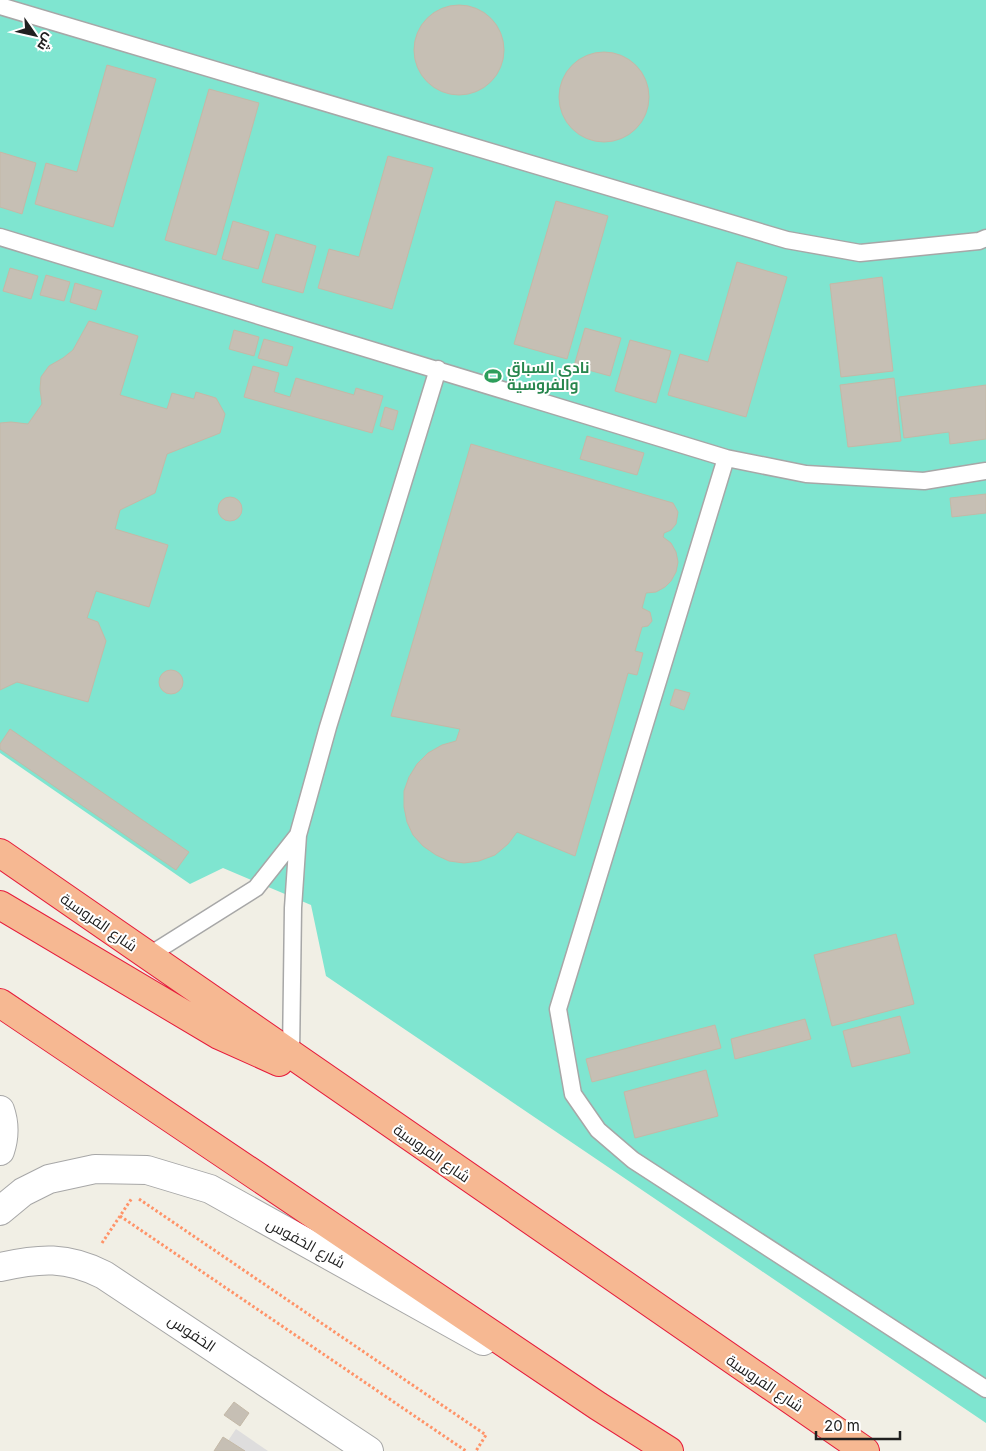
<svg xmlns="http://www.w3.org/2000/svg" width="986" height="1451" viewBox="0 0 986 1451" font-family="Inter,Cairo,sans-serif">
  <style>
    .residential { fill: #dedddd }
    .pitch { fill: #7fe5d0 }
    .building { fill: #c6bfb4; stroke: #c4b9a7 }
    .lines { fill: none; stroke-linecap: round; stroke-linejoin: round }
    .service-casing { stroke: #a7a7a7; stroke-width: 19 }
    .minor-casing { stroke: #a7a7a7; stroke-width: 30 }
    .tertiary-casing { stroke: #a7a7a7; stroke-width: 30 }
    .trunk-casing { stroke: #e61b3b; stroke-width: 30 }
    .path { stroke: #ff9368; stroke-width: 3; stroke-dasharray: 2.5 2.5; stroke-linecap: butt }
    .service { stroke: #fff; stroke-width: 16 }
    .minor { stroke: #fff; stroke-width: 28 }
    .tertiary { stroke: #fff; stroke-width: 28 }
    .trunk { stroke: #f6b892; stroke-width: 28 }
    .labels { text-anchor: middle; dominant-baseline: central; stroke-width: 4; stroke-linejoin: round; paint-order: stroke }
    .leisure-label { font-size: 15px; font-weight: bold; fill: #27864d; stroke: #fff; text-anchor: start }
    .street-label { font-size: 15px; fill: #202020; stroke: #fff }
  </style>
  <rect width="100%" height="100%" fill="#f1efe5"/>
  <!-- residential -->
  <path class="residential" d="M 236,1429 L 268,1451 L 221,1451 Z"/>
  <!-- pitch -->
  <path class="pitch" d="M 0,0 L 986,0 L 986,1423 L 326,976 L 311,905 L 223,868 L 190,884 L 0,753 Z"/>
  <!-- building -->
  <path class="building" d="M414 50a45 45 0 1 1 90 0a45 45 0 1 1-90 0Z
    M559 97a45 45 0 1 1 90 0a45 45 0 1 1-90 0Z
    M 107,65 L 156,79 L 113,227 L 35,204 L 46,163 L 77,172 Z
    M 209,89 L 259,103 L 216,255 L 165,240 Z
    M 0,152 L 36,163 L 22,214 L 0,207 Z
    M 388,156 L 433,168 L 392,309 L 318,288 L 329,249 L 359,257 Z
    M 556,201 L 608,216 L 567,359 L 514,344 Z
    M 233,221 L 269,232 L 258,269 L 222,259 Z
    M 276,234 L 316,246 L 303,293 L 262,282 Z
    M 737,262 L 787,277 L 746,417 L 668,395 L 680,354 L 708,362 Z
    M 10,268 L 38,276 L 31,299 L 3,291 Z
    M 46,275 L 70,282 L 64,301 L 40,295 Z
    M 882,277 L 893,371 L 841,377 L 830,284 Z
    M 75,283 L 102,291 L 96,310 L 70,302 Z
    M 89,321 L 138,336 L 120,395 L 167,409 L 172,393 L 194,399 L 196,392 L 216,398 L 225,414 L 220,433 L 167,454 L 155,493 L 120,510 L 115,529 L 168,545 L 149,607 L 96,591 L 87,618 L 98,622 L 106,641 L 88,702 L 17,682 L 0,690 L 0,423 L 11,422 L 28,424 L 42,404 L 40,389 L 41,377 L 49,366 L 63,358 L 73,350 Z
    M 585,328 L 621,338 L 610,376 L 574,366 Z
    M 234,330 L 259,337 L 254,356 L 229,349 Z
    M 264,339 L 293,347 L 287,366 L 258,358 Z
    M 630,340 L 671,351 L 656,403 L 615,391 Z
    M 253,366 L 279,373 L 274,392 L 290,397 L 296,378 L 354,395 L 356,388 L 383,396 L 372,433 L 244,397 Z
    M 894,378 L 901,441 L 848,447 L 840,385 Z
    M 986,385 L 986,439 L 950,444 L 949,432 L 904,438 L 899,397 Z
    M 385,407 L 398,411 L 393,430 L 380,426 Z
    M 587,436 L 644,453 L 637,475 L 580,459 Z
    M 471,444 L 673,503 L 678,512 L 676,524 L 671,530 L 664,533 L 663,537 L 671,543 L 676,552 L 678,562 L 676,572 L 671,581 L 665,587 L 656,592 L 646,593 L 642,608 L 650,612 L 652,621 L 648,626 L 642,627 L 635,651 L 643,653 L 637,675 L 628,673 L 575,856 L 517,832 L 508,844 L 495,855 L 479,861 L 464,863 L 449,861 L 436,855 L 423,846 L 413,835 L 407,822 L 404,807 L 404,791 L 409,777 L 417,764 L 428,753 L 442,745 L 456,741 L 460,729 L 391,716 Z
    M 986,494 L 986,513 L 952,517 L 950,498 Z
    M218 509a12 12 0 1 1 24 0a12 12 0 1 1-24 0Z
    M159 682a12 12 0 1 1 24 0a12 12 0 1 1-24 0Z
    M 675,689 L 690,693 L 684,710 L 670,705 Z
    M 10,729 L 189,852 L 176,870 L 0,749 L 0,744 Z
    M 896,934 L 914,1004 L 832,1026 L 814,955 Z
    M 900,1016 L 910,1053 L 852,1067 L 843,1031 Z
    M 805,1019 L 811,1039 L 735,1059 L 731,1039 Z
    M 715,1025 L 721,1048 L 592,1082 L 586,1059 Z
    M 706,1070 L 718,1116 L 635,1138 L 624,1092 Z
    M 234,1402 L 249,1413 L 240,1426 L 224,1415 Z
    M 223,1437 L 245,1451 L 214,1451 Z"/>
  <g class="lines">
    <!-- service casing -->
    <g class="service-casing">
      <path id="service" d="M 0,6 L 787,240 L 860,253 L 979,241 L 986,238
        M 0,237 L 726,458 L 806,474 L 924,481 L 986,471
        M 726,458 L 558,1009 L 573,1094 L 598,1130 L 633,1160 L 986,1389
        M 148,956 L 256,888 L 298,835
        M 291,1055 L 293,908 L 298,835 L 328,727 L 438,369"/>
    </g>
    <!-- minor casing -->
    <g class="minor-casing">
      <path id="minor" d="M 0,1267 C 40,1258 67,1256 104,1275 L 369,1451"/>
    </g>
    <!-- tertiary casing -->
    <g class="tertiary-casing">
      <path id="tertiary" d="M 0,1110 C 5,1124 5,1136 0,1151
        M 0,1211 L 23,1192 L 49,1179 L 95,1169 L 147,1170 L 210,1189 L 483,1341"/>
    </g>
    <!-- trunk casing -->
    <g class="trunk-casing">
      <path id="trunk" d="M 0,853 L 865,1451
        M 0,905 L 219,1035 L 279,1062
        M 0,1003 L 598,1406 L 669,1451"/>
    </g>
    <!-- path -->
    <path class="path" d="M 139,1199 L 486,1435 L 476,1451
      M 120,1216 L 466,1451
      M 102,1243 L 132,1198"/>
    <!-- service -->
    <use href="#service" class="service"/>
    <!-- minor -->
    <use href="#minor" class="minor"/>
    <!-- tertiary -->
    <use href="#tertiary" class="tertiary"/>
    <!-- trunk -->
    <use href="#trunk" class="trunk"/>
  </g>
  <!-- icons -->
  <defs>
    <g id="stadium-bare" transform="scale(1.35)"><path d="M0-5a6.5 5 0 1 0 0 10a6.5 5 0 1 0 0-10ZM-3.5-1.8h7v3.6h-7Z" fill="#2e9e5b" stroke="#fff" stroke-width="2.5" paint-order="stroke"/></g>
  </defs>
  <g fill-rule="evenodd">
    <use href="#stadium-bare" x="493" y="376"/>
  </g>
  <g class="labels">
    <!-- leisure labels -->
    <g class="leisure-label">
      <text x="507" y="367">نادي السباق<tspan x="507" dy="17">والفروسية</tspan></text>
    </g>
    <!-- street labels -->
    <g class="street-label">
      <text transform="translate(99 922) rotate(35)">شارع الفروسية</text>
      <text transform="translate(432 1153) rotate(35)">شارع الفروسية</text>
      <text transform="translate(306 1243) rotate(29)">شارع الخفوس</text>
      <text transform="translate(192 1333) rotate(34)">الخفوس</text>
      <text transform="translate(765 1383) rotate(34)">شارع الفروسية</text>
    </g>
  </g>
  <!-- north arrow -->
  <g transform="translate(35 35) rotate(124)" stroke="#ffffff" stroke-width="4" paint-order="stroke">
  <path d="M0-4L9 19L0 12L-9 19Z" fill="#202020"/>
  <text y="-8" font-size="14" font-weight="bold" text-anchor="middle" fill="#202020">ش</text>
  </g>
  <!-- scale -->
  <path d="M816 1431v8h84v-8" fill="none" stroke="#202020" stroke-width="2.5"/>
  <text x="824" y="1431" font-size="15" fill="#202020" stroke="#ffffff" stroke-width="4" paint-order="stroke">20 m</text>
</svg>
